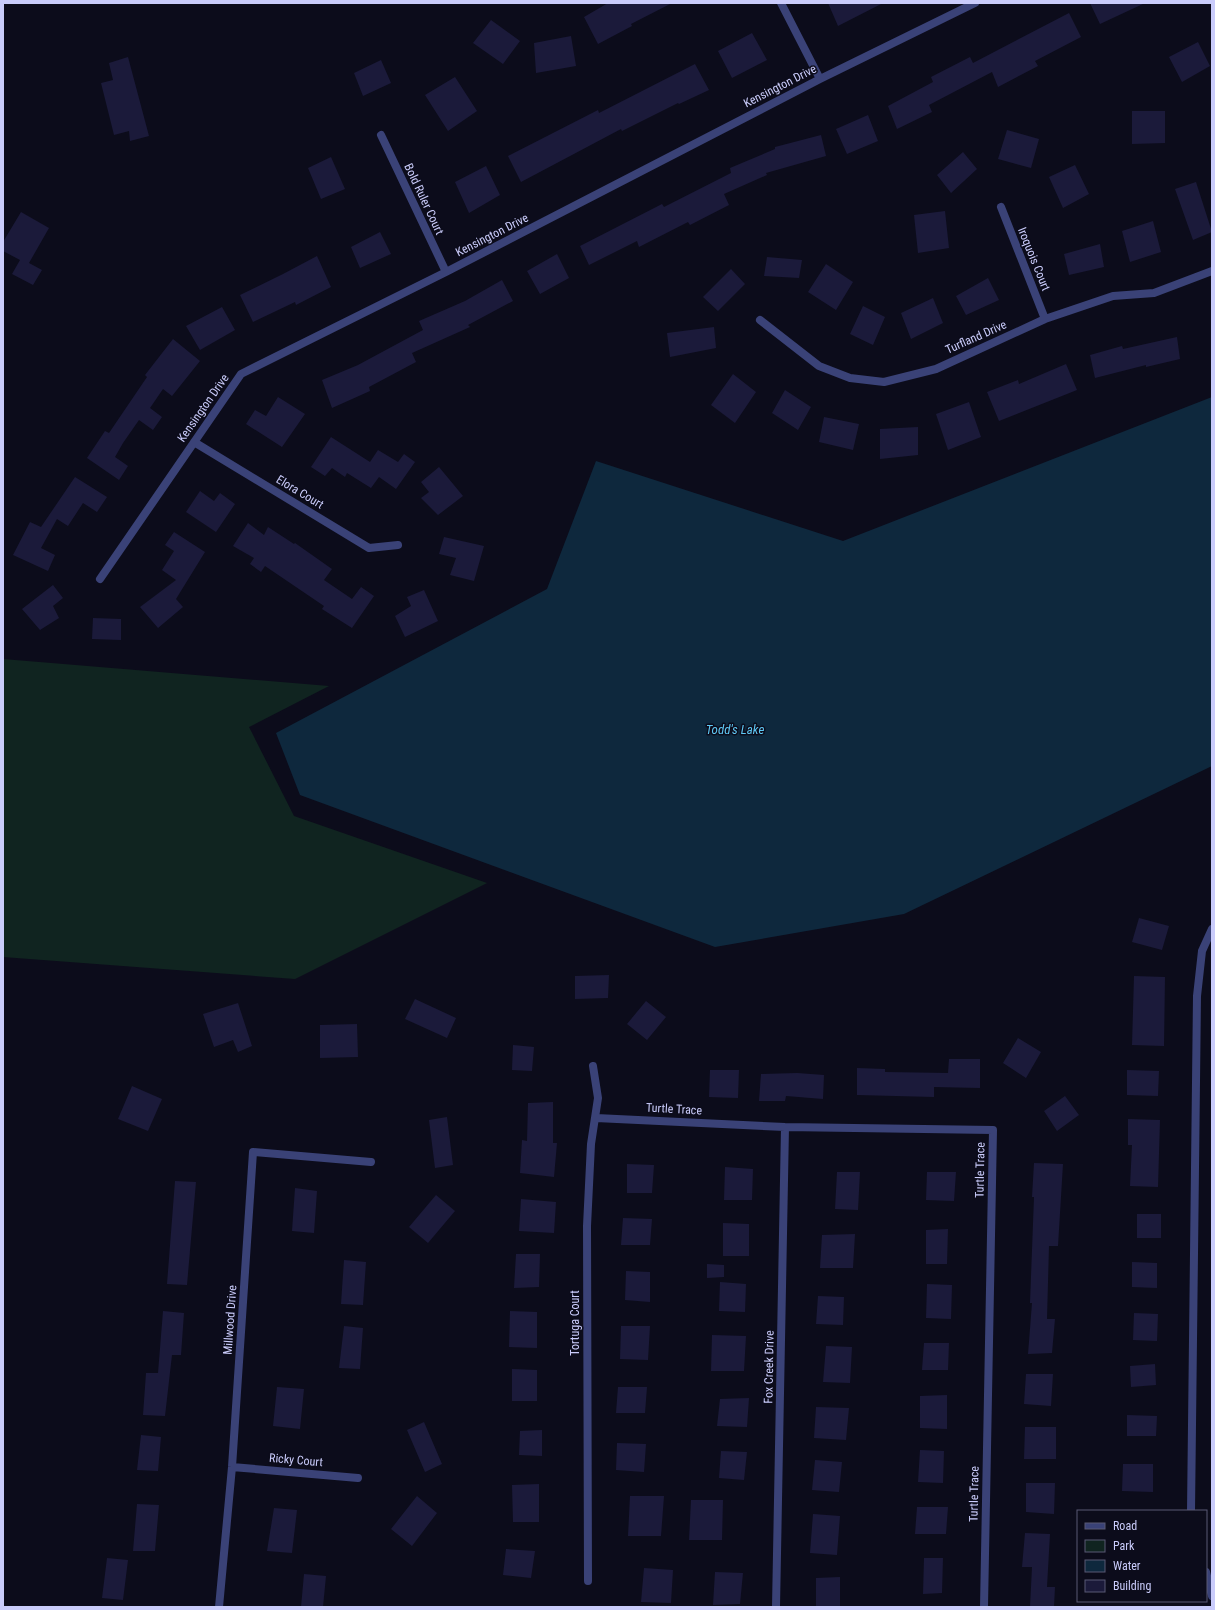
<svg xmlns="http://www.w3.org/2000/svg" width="1215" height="1610" viewBox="0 0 1215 1610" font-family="'Roboto Condensed',sans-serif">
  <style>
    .green { fill: #102420 }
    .water { fill: #0e283d }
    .building { fill: #1b1a3a }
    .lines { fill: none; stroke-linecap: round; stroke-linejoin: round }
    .street { stroke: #3a4277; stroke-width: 8 }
    .labels { text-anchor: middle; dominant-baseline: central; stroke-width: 3; stroke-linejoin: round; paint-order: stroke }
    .street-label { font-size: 12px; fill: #caccfb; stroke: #0c0c1b }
    .water-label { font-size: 13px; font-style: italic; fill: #5fc8f4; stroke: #0c0c1b }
  </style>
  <rect width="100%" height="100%" fill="#0c0c1b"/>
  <!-- green -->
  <path class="green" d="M 3,659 L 329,686 L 249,727 L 294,816 L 487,883 L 295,979 L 3,957 Z"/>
  <!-- water -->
  <path class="water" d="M 1212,397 L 1212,766 L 904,914 L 715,947 L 300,795 L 276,733 L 547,589 L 596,461 L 843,541 Z"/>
  <!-- building -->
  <path class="building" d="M 608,3 L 672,3 L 631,24 L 632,26 L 598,44 L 584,17 Z
    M 828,3 L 883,3 L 838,26 Z
    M 1090,3 L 1145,3 L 1100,24 Z
    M 1069,13 L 1081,37 L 1035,61 L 1038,66 L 998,87 L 992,72 L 929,105 L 932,112 L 897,129 L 888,106 L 933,82 L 931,77 L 970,57 L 973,63 Z
    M 491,20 L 520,41 L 503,64 L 473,43 Z
    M 752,33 L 767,60 L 732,78 L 718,51 Z
    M 571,36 L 576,66 L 536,73 L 534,43 Z
    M 1198,42 L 1210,66 L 1182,82 L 1169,57 Z
    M 128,57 L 149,136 L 130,141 L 129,131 L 114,135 L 101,83 L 113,80 L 109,63 Z
    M 381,60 L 391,83 L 363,96 L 354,73 Z
    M 695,64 L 709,90 L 679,104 L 678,103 L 622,131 L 621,129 L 521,182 L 508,156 L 598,110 L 599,113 Z
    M 455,77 L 477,111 L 448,131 L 425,95 Z
    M 1132,111 L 1165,111 L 1165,143 L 1132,144 Z
    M 868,115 L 878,141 L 847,154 L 836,129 Z
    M 1007,130 L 1039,139 L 1031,168 L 998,159 Z
    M 821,135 L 826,156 L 766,173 L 767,175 L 724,194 L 729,205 L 690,225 L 688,222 L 639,247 L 637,241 L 589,265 L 580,246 L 662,204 L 664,207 L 731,173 L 730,168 L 775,149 L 775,147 Z
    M 963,152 L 977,169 L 951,193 L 937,175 Z
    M 331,157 L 345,189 L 321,199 L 308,168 Z
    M 1075,165 L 1089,194 L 1063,208 L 1049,177 Z
    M 486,166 L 500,195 L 469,213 L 455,182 Z
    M 1196,182 L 1212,232 L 1193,240 L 1175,189 Z
    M 945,211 L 949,248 L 918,253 L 914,215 Z
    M 21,212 L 49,228 L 29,263 L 42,270 L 33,285 L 12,274 L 20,260 L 3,251 L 3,242 Z
    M 1153,221 L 1161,252 L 1130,262 L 1122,231 Z
    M 380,232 L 391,254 L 360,268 L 351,247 Z
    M 1100,244 L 1104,267 L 1069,275 L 1064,254 Z
    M 557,254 L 569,278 L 540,294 L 527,271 Z
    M 317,256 L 331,287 L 296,305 L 295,302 L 253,322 L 240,295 L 283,274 Z
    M 767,257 L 802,260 L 799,278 L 764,276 Z
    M 826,264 L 853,282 L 836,310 L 808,292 Z
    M 731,269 L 745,284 L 718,311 L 703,297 Z
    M 988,278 L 999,300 L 966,315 L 956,296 Z
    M 502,280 L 513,301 L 468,325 L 470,327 L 412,353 L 416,362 L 369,387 L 370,391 L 332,408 L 322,380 L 358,365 L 423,330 L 419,321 L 465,301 Z
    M 933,298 L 943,323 L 911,339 L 901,313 Z
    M 863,306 L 885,317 L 873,345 L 850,334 Z
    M 222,307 L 235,330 L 200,350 L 186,326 Z
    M 714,327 L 716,348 L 670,357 L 667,333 Z
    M 1177,337 L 1180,359 L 1146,367 L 1146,365 L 1095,378 L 1090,355 L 1122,346 L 1123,349 Z
    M 173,339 L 200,361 L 172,396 L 163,389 L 150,408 L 162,417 L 153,430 L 139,420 L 123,443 L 115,457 L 128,466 L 119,480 L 87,458 L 105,431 L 109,433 L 147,377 L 145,375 Z
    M 1066,364 L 1077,390 L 999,421 L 987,392 L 1018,380 L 1019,384 Z
    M 733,374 L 756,392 L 735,423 L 711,405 Z
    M 785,390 L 811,407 L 798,430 L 772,413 Z
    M 278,397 L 305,414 L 282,447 L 246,424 L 255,410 L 266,416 Z
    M 969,402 L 981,437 L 948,450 L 936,414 Z
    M 824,417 L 859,424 L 853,450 L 819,442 Z
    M 918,427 L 918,455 L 880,459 L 880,429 Z
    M 331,437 L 370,462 L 378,450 L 398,462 L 404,454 L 415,462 L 396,489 L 379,477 L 371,488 L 347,473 L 345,477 L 332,468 L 325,476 L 311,467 Z
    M 439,467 L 463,496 L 438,515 L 421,498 L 429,492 L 421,482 Z
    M 75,477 L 107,497 L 97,512 L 83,503 L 68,526 L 57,519 L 41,548 L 55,555 L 48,571 L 13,555 L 30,522 L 41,527 Z
    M 200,491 L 214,501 L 220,493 L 235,504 L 216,532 L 186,512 Z
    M 248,523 L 264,535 L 268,527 L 294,544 L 295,543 L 332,569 L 324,580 L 352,599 L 361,587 L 374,596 L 352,628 L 322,609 L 324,606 L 265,566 L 261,572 L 250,564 L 254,558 L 233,546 Z
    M 174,532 L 205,552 L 176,599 L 183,607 L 158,628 L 140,607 L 176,580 L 162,570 L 174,551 L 165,545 Z
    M 444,537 L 484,546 L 474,581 L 450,575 L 456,558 L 439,554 Z
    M 53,585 L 63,598 L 53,606 L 59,618 L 40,630 L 22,609 Z
    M 424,590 L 438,621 L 405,637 L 395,616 L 411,606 L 407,597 Z
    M 93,618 L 121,619 L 121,640 L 92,639 Z
    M 1139,918 L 1169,926 L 1162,950 L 1132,942 Z
    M 609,975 L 608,998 L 575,999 L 575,976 Z
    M 1134,976 L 1165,977 L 1164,1046 L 1132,1045 Z
    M 415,999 L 456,1018 L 447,1038 L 405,1019 Z
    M 646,1001 L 666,1017 L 647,1040 L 627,1024 Z
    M 238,1003 L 252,1046 L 238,1052 L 233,1040 L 214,1047 L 203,1014 Z
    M 357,1024 L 358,1057 L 320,1058 L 320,1025 Z
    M 1018,1038 L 1041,1052 L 1026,1078 L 1003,1063 Z
    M 513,1045 L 534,1047 L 532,1071 L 512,1070 Z
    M 949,1059 L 980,1059 L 980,1088 L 934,1087 L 934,1097 L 857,1095 L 857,1068 L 885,1069 L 885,1072 L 948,1073 Z
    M 710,1070 L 739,1070 L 738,1098 L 709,1097 Z
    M 1127,1070 L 1159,1071 L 1158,1096 L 1127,1095 Z
    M 797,1073 L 824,1075 L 823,1099 L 786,1096 L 785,1101 L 759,1101 L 761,1074 Z
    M 132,1086 L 162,1099 L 148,1131 L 118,1119 Z
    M 1065,1096 L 1079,1115 L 1057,1131 L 1044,1111 Z
    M 553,1102 L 553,1143 L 557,1143 L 554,1177 L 520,1173 L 522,1140 L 527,1141 L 528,1103 Z
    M 447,1117 L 453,1165 L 435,1168 L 429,1120 Z
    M 1128,1119 L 1160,1120 L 1158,1187 L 1130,1186 L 1132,1145 L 1128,1145 Z
    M 1034,1163 L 1063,1164 L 1058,1246 L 1049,1246 L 1047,1319 L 1055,1319 L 1052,1353 L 1028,1354 L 1032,1303 L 1030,1303 L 1034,1197 L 1032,1197 Z
    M 627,1164 L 654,1165 L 652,1193 L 627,1193 Z
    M 725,1167 L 753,1169 L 752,1200 L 724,1200 Z
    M 837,1172 L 860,1172 L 858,1210 L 835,1209 Z
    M 927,1172 L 956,1172 L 954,1201 L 926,1200 Z
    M 175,1181 L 196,1182 L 187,1285 L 167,1284 Z
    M 295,1188 L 317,1191 L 314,1233 L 292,1231 Z
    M 436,1195 L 455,1211 L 428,1243 L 409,1227 Z
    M 521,1199 L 556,1202 L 554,1233 L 519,1231 Z
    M 1137,1214 L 1161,1214 L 1161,1238 L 1137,1238 Z
    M 623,1218 L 652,1219 L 650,1245 L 621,1245 Z
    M 723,1223 L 749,1224 L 749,1256 L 723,1256 Z
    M 948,1229 L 947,1264 L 926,1264 L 926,1230 Z
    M 855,1234 L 853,1268 L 820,1268 L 822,1235 Z
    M 516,1254 L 540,1254 L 539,1287 L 514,1288 Z
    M 344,1260 L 366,1262 L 363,1305 L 341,1304 Z
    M 1132,1262 L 1157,1263 L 1157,1288 L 1132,1287 Z
    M 707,1264 L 724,1265 L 724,1277 L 707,1278 Z
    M 626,1271 L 650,1272 L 650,1302 L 625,1300 Z
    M 720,1282 L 746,1284 L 745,1312 L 719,1311 Z
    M 927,1284 L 952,1285 L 951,1319 L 926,1318 Z
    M 818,1296 L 844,1297 L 843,1325 L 816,1324 Z
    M 163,1311 L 184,1313 L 181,1355 L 172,1355 L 165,1416 L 143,1415 L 146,1373 L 158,1373 Z
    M 510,1311 L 537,1312 L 537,1348 L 509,1347 Z
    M 1134,1313 L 1158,1314 L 1157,1341 L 1133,1340 Z
    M 344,1326 L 363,1328 L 360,1369 L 339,1368 Z
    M 621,1326 L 650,1326 L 648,1360 L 620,1359 Z
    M 712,1335 L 746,1336 L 744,1371 L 711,1371 Z
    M 924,1343 L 949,1343 L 948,1370 L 922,1370 Z
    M 826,1346 L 852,1347 L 850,1383 L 823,1382 Z
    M 1155,1364 L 1156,1385 L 1131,1387 L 1130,1366 Z
    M 512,1369 L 537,1370 L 537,1401 L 512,1401 Z
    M 1026,1374 L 1053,1374 L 1051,1406 L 1024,1404 Z
    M 277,1387 L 304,1389 L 300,1429 L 273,1426 Z
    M 618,1387 L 647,1387 L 645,1413 L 616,1413 Z
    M 947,1395 L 947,1429 L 920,1428 L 920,1396 Z
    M 749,1398 L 747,1427 L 717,1426 L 720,1399 Z
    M 816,1407 L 849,1408 L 846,1440 L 814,1438 Z
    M 1127,1415 L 1157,1416 L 1156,1436 L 1127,1436 Z
    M 424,1422 L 442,1464 L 425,1472 L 407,1430 Z
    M 1025,1427 L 1056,1427 L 1056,1459 L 1024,1459 Z
    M 542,1430 L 542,1456 L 519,1455 L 520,1431 Z
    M 141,1435 L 161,1437 L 158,1471 L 137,1470 Z
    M 617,1443 L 646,1444 L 644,1472 L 616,1470 Z
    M 920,1450 L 944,1451 L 943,1483 L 918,1482 Z
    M 721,1451 L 747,1452 L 744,1480 L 719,1478 Z
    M 815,1460 L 842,1462 L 839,1492 L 812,1490 Z
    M 1123,1464 L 1153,1464 L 1153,1492 L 1122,1491 Z
    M 1026,1483 L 1055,1483 L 1054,1514 L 1026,1512 Z
    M 539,1484 L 539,1522 L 513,1522 L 512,1485 Z
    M 417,1496 L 437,1513 L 412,1546 L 391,1529 Z
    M 630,1496 L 664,1496 L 661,1536 L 628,1536 Z
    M 691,1500 L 723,1500 L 722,1540 L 689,1540 Z
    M 137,1504 L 159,1505 L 155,1551 L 133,1551 Z
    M 917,1507 L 948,1507 L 946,1534 L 915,1534 Z
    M 274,1508 L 297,1510 L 292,1553 L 267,1551 Z
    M 813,1514 L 840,1516 L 837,1555 L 810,1553 Z
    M 1025,1533 L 1050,1534 L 1047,1587 L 1055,1587 L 1054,1607 L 1030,1607 L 1032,1567 L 1022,1567 Z
    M 506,1549 L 535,1551 L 531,1578 L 503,1575 Z
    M 107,1558 L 128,1560 L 123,1600 L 102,1598 Z
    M 924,1558 L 943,1558 L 942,1593 L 923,1594 Z
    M 644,1568 L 673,1570 L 671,1603 L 641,1602 Z
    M 715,1572 L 743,1573 L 740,1604 L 713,1605 Z
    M 304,1574 L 326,1576 L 323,1607 L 301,1607 Z
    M 840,1577 L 840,1607 L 816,1607 L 816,1578 Z"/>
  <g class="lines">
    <!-- street -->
    <path class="street" d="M 781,3 L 820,79
      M 381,135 L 446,272
      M 1001,207 L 1045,319
      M 760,320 L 819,366 L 850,378 L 884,382 L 936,369 L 1045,319 L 1113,296 L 1154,293 L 1212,271
      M 194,442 L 369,548 L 398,545
      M 100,579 L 241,374 L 446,272 L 820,79 L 975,3
      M 596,1118 L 785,1127 L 993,1130 L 984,1607
      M 232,1467 L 358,1478
      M 1191,1511 L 1197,996 L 1202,951 L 1212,929
      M 1206,1572 L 1212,1596
      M 588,1581 L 587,1226 L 591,1144 L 598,1098 L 593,1066
      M 219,1607 L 232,1467 L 253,1152 L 371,1162
      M 776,1607 L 785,1127"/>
  </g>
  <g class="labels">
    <!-- street labels -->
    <g class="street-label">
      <text transform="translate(780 86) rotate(-27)">Kensington Drive</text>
      <text transform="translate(424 199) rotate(65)">Bold Ruler Court</text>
      <text transform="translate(492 235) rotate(-27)">Kensington Drive</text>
      <text transform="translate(1034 259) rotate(68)">Iroquois Court</text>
      <text transform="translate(976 337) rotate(-24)">Turfland Drive</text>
      <text transform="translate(203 408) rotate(-55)">Kensington Drive</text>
      <text transform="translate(300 492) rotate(31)">Elora Court</text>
      <text transform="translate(674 1109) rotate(3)">Turtle Trace</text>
      <text transform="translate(980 1170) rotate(-89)">Turtle Trace</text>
      <text transform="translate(230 1320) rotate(-86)">Millwood Drive</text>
      <text transform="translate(575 1323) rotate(-90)">Tortuga Court</text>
      <text transform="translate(769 1367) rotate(-89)">Fox Creek Drive</text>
      <text transform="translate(296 1460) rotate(5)">Ricky Court</text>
      <text transform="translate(974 1494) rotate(-89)">Turtle Trace</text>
    </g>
    <!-- water labels -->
    <g class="water-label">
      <text x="735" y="729">Todd's Lake</text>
    </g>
  </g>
  <!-- border -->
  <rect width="1215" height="1610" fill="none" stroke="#caccfb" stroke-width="8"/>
  <!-- legend -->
  <rect x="1077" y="1510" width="130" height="92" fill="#0c0c1b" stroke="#585975"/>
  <rect x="1085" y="1523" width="20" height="6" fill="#3a4277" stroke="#585975"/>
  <text x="1113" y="1530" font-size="12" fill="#caccfb">Road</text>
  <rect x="1085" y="1540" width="20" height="12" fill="#102420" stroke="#585975"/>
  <text x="1113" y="1550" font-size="12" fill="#caccfb">Park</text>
  <rect x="1085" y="1560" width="20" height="12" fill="#0e283d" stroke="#585975"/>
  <text x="1113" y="1570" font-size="12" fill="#caccfb">Water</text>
  <rect x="1085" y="1580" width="20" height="12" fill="#1b1a3a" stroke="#585975"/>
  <text x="1113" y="1590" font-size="12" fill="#caccfb">Building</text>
</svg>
